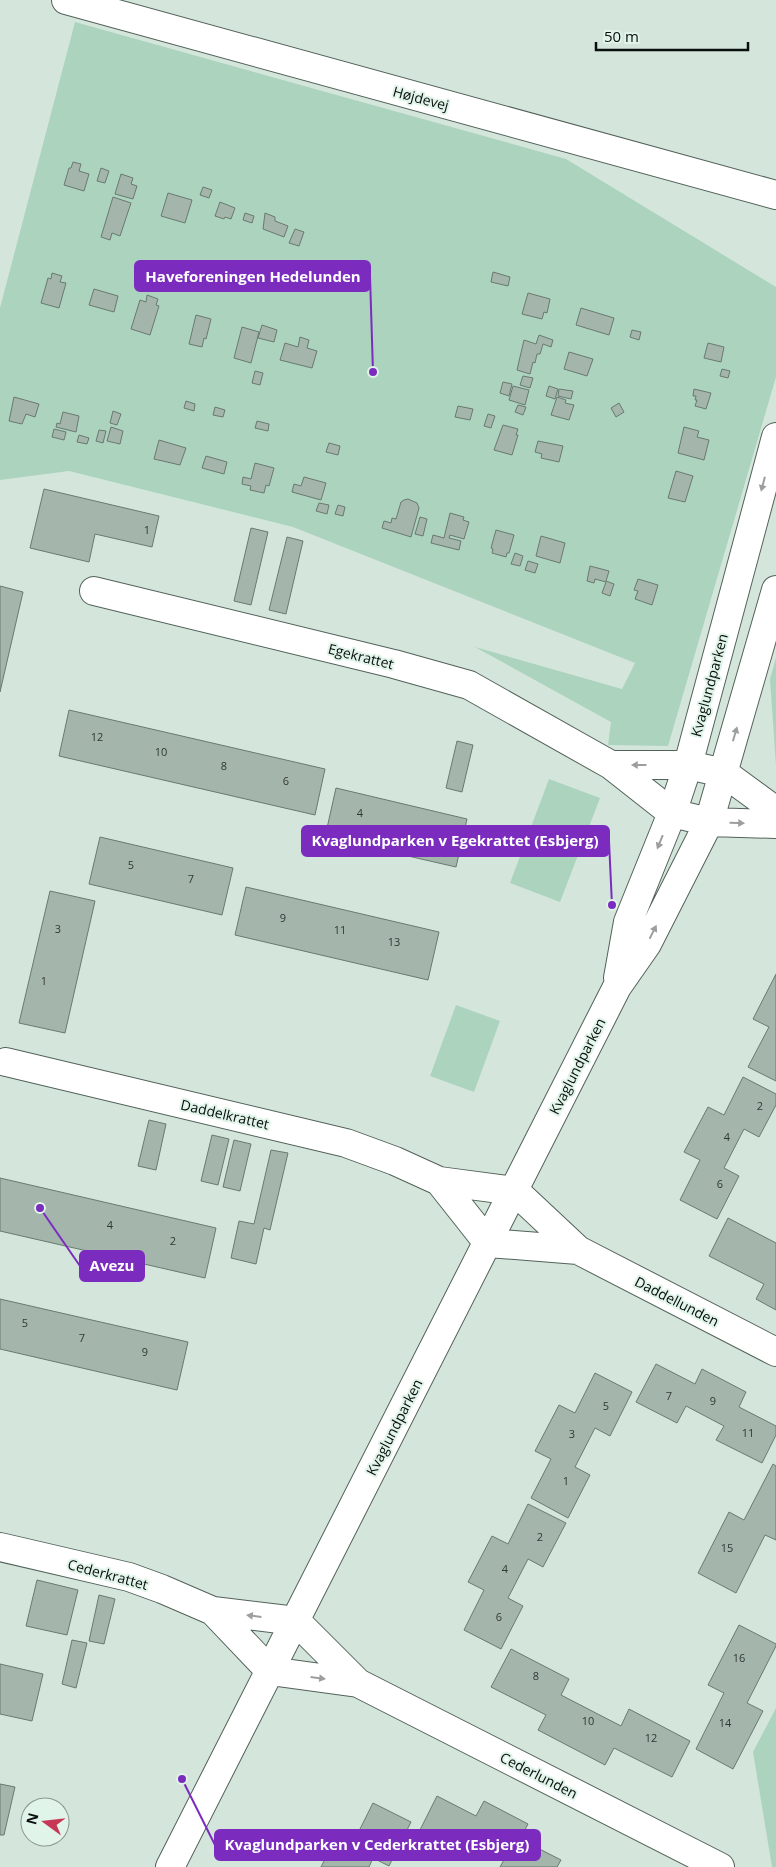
<svg xmlns="http://www.w3.org/2000/svg" width="776" height="1867" viewBox="0 0 776 1867" font-family="'Open Sans',sans-serif">
  <style>
    .green { fill: #acd3bd }
    .building { fill: #a4b5ab; stroke: #697a70 }
    .lines { fill: none; stroke-linecap: round; stroke-linejoin: round }
    .minor-casing { stroke: #536259; stroke-width: 30 }
    .minor { stroke: #fff; stroke-width: 28 }
    .oneway { fill: #9d9f9e }
    .labels { text-anchor: middle; dominant-baseline: central; stroke-width: 4; stroke-linejoin: round; paint-order: stroke }
    .number-label { font-size: 11px; fill: #303834 }
    .street-label { font-size: 14px; fill: #090f0c; stroke: #e1f4e9 }
    .leader { fill: none; stroke: #7b2cbf; stroke-width: 2 }
    .callout-dot { fill: #7b2cbf; stroke: #e1f4e9; stroke-width: 2 }
    .callout { fill: #7b2cbf; stroke: #7b2cbf; stroke-width: 2 }
    .callout-label { font-size: 15px; text-anchor: middle; font-weight: bold; fill: #fff }
  </style>
  <rect width="100%" height="100%" fill="#d4e6dc"/>
  <!-- green -->
  <path class="green" d="M 75,22 L 566,159 L 776,287 L 776,377 L 668,746 L 608,745 L 611,722 L 475,647 L 622,689 L 635,663 L 293,527 L 69,471 L 0,480 L 0,308 Z
    M 776,658 L 776,766 L 770,679 Z
    M 549,779 L 600,798 L 560,902 L 510,883 Z
    M 456,1005 L 500,1021 L 474,1092 L 430,1076 Z
    M 776,1708 L 776,1867 L 772,1867 L 753,1752 Z"/>
  <!-- building -->
  <path class="building" d="M 73,162 L 81,164 L 79,171 L 89,174 L 84,191 L 64,185 L 69,168 L 71,168 Z
    M 101,168 L 109,171 L 105,183 L 97,181 Z
    M 121,174 L 133,178 L 131,184 L 137,186 L 133,199 L 115,194 Z
    M 203,187 L 212,190 L 209,198 L 200,195 Z
    M 168,193 L 192,200 L 185,223 L 161,216 Z
    M 113,197 L 131,203 L 120,236 L 112,233 L 110,240 L 101,237 Z
    M 220,202 L 235,208 L 231,219 L 225,217 L 224,219 L 215,216 Z
    M 245,213 L 254,216 L 252,223 L 243,220 Z
    M 265,213 L 275,217 L 275,221 L 288,226 L 284,237 L 263,229 Z
    M 295,229 L 304,232 L 299,246 L 289,243 Z
    M 493,272 L 510,277 L 508,286 L 491,282 Z
    M 52,273 L 62,276 L 60,282 L 66,283 L 59,308 L 41,303 L 48,278 L 51,279 Z
    M 94,289 L 118,296 L 114,312 L 89,305 Z
    M 528,293 L 550,299 L 547,313 L 544,312 L 542,319 L 522,314 Z
    M 147,295 L 158,299 L 156,305 L 159,306 L 150,335 L 131,329 L 140,300 L 146,302 Z
    M 581,308 L 614,318 L 609,335 L 576,325 Z
    M 196,315 L 211,319 L 206,339 L 204,338 L 202,347 L 189,344 Z
    M 262,325 L 277,330 L 274,342 L 258,338 Z
    M 242,327 L 259,332 L 251,363 L 234,358 Z
    M 632,330 L 641,332 L 639,340 L 630,337 Z
    M 539,335 L 553,340 L 551,347 L 543,344 L 540,354 L 537,354 L 535,363 L 533,362 L 530,374 L 517,370 L 524,340 L 536,344 Z
    M 300,337 L 309,340 L 307,348 L 317,351 L 312,368 L 280,360 L 285,343 L 298,347 Z
    M 708,343 L 724,347 L 721,362 L 704,358 Z
    M 569,352 L 593,359 L 587,376 L 564,369 Z
    M 722,369 L 730,371 L 728,378 L 720,376 Z
    M 255,371 L 263,373 L 260,385 L 252,383 Z
    M 523,376 L 533,378 L 530,388 L 520,385 Z
    M 503,382 L 512,384 L 509,396 L 500,393 Z
    M 513,386 L 529,390 L 525,405 L 509,400 Z
    M 549,386 L 558,389 L 555,399 L 546,396 Z
    M 559,389 L 573,391 L 571,399 L 558,396 Z
    M 694,389 L 711,393 L 706,409 L 695,406 L 697,400 L 695,400 L 696,396 L 693,396 Z
    M 14,397 L 39,404 L 35,417 L 26,414 L 22,424 L 9,421 Z
    M 557,397 L 566,400 L 565,403 L 574,405 L 569,420 L 551,415 Z
    M 186,401 L 195,404 L 194,411 L 184,408 Z
    M 619,403 L 624,412 L 616,417 L 611,408 Z
    M 518,405 L 526,407 L 523,415 L 515,412 Z
    M 458,406 L 473,409 L 470,420 L 455,417 Z
    M 215,407 L 225,410 L 223,417 L 213,415 Z
    M 113,411 L 121,414 L 117,425 L 110,423 Z
    M 63,412 L 79,416 L 76,432 L 56,427 L 57,423 L 60,424 Z
    M 488,414 L 495,416 L 491,428 L 484,426 Z
    M 257,421 L 269,424 L 268,431 L 255,428 Z
    M 503,425 L 518,429 L 516,435 L 518,435 L 512,455 L 494,450 Z
    M 111,427 L 123,431 L 120,444 L 107,441 Z
    M 684,427 L 699,431 L 697,437 L 709,440 L 704,460 L 678,453 Z
    M 54,429 L 66,432 L 64,440 L 52,437 Z
    M 99,430 L 106,431 L 103,443 L 96,441 Z
    M 79,435 L 89,438 L 87,444 L 77,442 Z
    M 159,440 L 186,448 L 180,465 L 154,459 Z
    M 538,441 L 563,446 L 559,462 L 541,458 L 542,454 L 535,452 Z
    M 329,443 L 340,446 L 338,455 L 326,452 Z
    M 206,456 L 227,462 L 224,474 L 202,468 Z
    M 255,463 L 274,468 L 269,486 L 266,485 L 264,493 L 250,490 L 251,486 L 242,484 L 243,477 L 251,479 Z
    M 676,471 L 693,476 L 685,502 L 668,498 Z
    M 304,477 L 326,483 L 321,500 L 292,492 L 294,484 L 301,486 Z
    M 44,489 L 159,516 L 152,547 L 95,534 L 89,562 L 30,548 Z
    M 408,499 L 417,503 L 419,508 L 411,537 L 382,528 L 384,521 L 391,523 L 392,518 L 396,519 L 401,502 L 404,500 Z
    M 319,503 L 329,505 L 327,514 L 316,511 Z
    M 338,505 L 345,507 L 343,516 L 335,514 Z
    M 450,513 L 464,517 L 463,520 L 469,522 L 464,539 L 450,535 L 449,538 L 461,541 L 459,550 L 431,543 L 433,535 L 444,538 Z
    M 420,517 L 427,519 L 423,536 L 415,534 Z
    M 251,528 L 268,532 L 251,605 L 234,601 Z
    M 496,530 L 514,535 L 509,553 L 507,553 L 506,557 L 492,553 L 493,549 L 491,548 Z
    M 541,536 L 565,543 L 560,563 L 536,556 Z
    M 287,537 L 303,541 L 286,614 L 269,610 Z
    M 515,553 L 523,556 L 520,566 L 511,564 Z
    M 528,561 L 538,564 L 535,573 L 525,570 Z
    M 590,566 L 609,571 L 606,581 L 614,584 L 610,596 L 602,593 L 606,582 L 595,579 L 594,583 L 587,581 Z
    M 638,579 L 658,585 L 652,605 L 635,599 L 638,591 L 634,590 Z
    M 0,586 L 23,592 L 0,692 Z
    M 69,710 L 325,769 L 315,815 L 59,756 Z
    M 457,741 L 473,745 L 462,792 L 446,788 Z
    M 336,788 L 467,819 L 456,867 L 325,837 Z
    M 100,837 L 233,868 L 222,915 L 89,884 Z
    M 246,887 L 439,932 L 428,980 L 235,935 Z
    M 50,891 L 95,901 L 65,1033 L 19,1023 Z
    M 776,974 L 776,1081 L 748,1067 L 769,1027 L 753,1019 Z
    M 743,1077 L 776,1094 L 776,1105 L 759,1137 L 744,1129 L 724,1168 L 739,1176 L 717,1219 L 680,1200 L 700,1160 L 684,1152 L 708,1107 L 724,1115 Z
    M 149,1120 L 166,1124 L 156,1170 L 138,1166 Z
    M 212,1135 L 229,1139 L 218,1185 L 201,1181 Z
    M 234,1140 L 251,1144 L 240,1191 L 223,1187 Z
    M 271,1150 L 288,1153 L 270,1230 L 264,1228 L 256,1264 L 231,1258 L 239,1221 L 254,1224 Z
    M 0,1178 L 216,1228 L 205,1278 L 0,1231 Z
    M 728,1218 L 776,1243 L 776,1310 L 756,1299 L 764,1284 L 709,1256 Z
    M 0,1299 L 188,1342 L 177,1390 L 0,1349 Z
    M 656,1364 L 695,1384 L 702,1369 L 746,1392 L 739,1407 L 776,1426 L 776,1435 L 762,1463 L 716,1440 L 724,1426 L 686,1406 L 677,1423 L 636,1402 Z
    M 595,1373 L 632,1392 L 610,1436 L 595,1428 L 575,1467 L 590,1475 L 568,1518 L 531,1498 L 551,1459 L 535,1451 L 559,1405 L 575,1413 Z
    M 773,1464 L 776,1466 L 776,1540 L 765,1535 L 736,1593 L 698,1573 L 729,1512 L 744,1520 Z
    M 528,1504 L 566,1523 L 543,1567 L 528,1559 L 508,1598 L 523,1606 L 501,1649 L 464,1630 L 484,1590 L 468,1582 L 492,1536 L 508,1544 Z
    M 37,1580 L 78,1590 L 67,1635 L 26,1626 Z
    M 99,1595 L 115,1599 L 104,1644 L 89,1641 Z
    M 739,1625 L 776,1644 L 776,1646 L 747,1703 L 763,1711 L 733,1769 L 696,1749 L 724,1693 L 708,1685 Z
    M 72,1640 L 87,1643 L 76,1688 L 62,1684 Z
    M 511,1649 L 569,1679 L 561,1695 L 621,1726 L 629,1709 L 690,1741 L 672,1777 L 614,1748 L 605,1765 L 538,1730 L 546,1715 L 491,1687 Z
    M 0,1664 L 43,1674 L 32,1721 L 0,1714 Z
    M 0,1784 L 15,1787 L 4,1835 L 0,1835 Z
    M 437,1796 L 476,1816 L 484,1801 L 528,1824 L 520,1839 L 561,1860 L 557,1867 L 500,1867 L 505,1858 L 467,1838 L 458,1855 L 418,1834 Z
    M 373,1803 L 411,1822 L 389,1866 L 373,1858 L 369,1867 L 321,1867 L 337,1835 L 353,1843 Z"/>
  <g class="lines">
    <!-- minor casing -->
    <g class="minor-casing">
      <path id="minor" d="M 66,0 L 776,195
        M 94,591 L 394,664 L 469,685 L 611,765
        M 776,811 L 724,773 L 688,765 L 611,765 L 672,813 L 709,822 L 776,824
        M 618,978 L 628,922 L 672,813 L 688,765 L 776,437
        M 6,1062 L 346,1143 L 395,1161 L 439,1181
        M 439,1181 L 515,1191 L 578,1250 L 488,1243 Z
        M 578,1250 L 776,1352
        M 0,1547 L 129,1577 L 162,1589 L 213,1611 L 296,1621 L 358,1683 L 270,1671 L 213,1611
        M 358,1683 L 720,1867
        M 170,1867 L 617,987 L 647,944 L 709,822 L 776,590"/>
    </g>
    <!-- minor -->
    <use href="#minor" class="minor"/>
  </g>
  <!-- one-way arrows -->
  <defs><path id="oneway-solid" d="M-6-.8H1V-3.2L6.5 0L1 3.2V.8H-6Z" transform="scale(1.25)"/></defs>
  <g class="oneway">
    <use href="#oneway-solid" transform="translate(763 484) rotate(105)"/>
    <use href="#oneway-solid" transform="translate(735 734) rotate(-74)"/>
    <use href="#oneway-solid" transform="translate(639 765) rotate(180)"/>
    <use href="#oneway-solid" transform="translate(737 823) rotate(2)"/>
    <use href="#oneway-solid" transform="translate(660 842) rotate(112)"/>
    <use href="#oneway-solid" transform="translate(653 932) rotate(-63)"/>
    <use href="#oneway-solid" transform="translate(254 1616) rotate(-173)"/>
    <use href="#oneway-solid" transform="translate(318 1678) rotate(7)"/>
  </g>
  <g class="labels">
    <!-- number labels -->
    <g class="number-label">
      <text x="147" y="529">1</text>
      <text x="97" y="736">12</text>
      <text x="161" y="751">10</text>
      <text x="224" y="765">8</text>
      <text x="286" y="780">6</text>
      <text x="360" y="812">4</text>
      <text x="131" y="864">5</text>
      <text x="191" y="878">7</text>
      <text x="283" y="917">9</text>
      <text x="58" y="928">3</text>
      <text x="340" y="929">11</text>
      <text x="394" y="941">13</text>
      <text x="44" y="980">1</text>
      <text x="760" y="1105">2</text>
      <text x="727" y="1136">4</text>
      <text x="720" y="1183">6</text>
      <text x="110" y="1224">4</text>
      <text x="173" y="1240">2</text>
      <text x="25" y="1322">5</text>
      <text x="82" y="1337">7</text>
      <text x="145" y="1351">9</text>
      <text x="669" y="1395">7</text>
      <text x="713" y="1400">9</text>
      <text x="606" y="1405">5</text>
      <text x="748" y="1432">11</text>
      <text x="572" y="1433">3</text>
      <text x="566" y="1480">1</text>
      <text x="540" y="1536">2</text>
      <text x="727" y="1547">15</text>
      <text x="505" y="1568">4</text>
      <text x="499" y="1616">6</text>
      <text x="739" y="1657">16</text>
      <text x="536" y="1675">8</text>
      <text x="588" y="1720">10</text>
      <text x="725" y="1722">14</text>
      <text x="651" y="1737">12</text>
    </g>
    <!-- street labels -->
    <g class="street-label">
      <text transform="translate(421 98) rotate(15)">Højdevej</text>
      <text transform="translate(361 656) rotate(14)">Egekrattet</text>
      <text transform="translate(709 685) rotate(-75)">Kvaglundparken</text>
      <text transform="translate(577 1066) rotate(-63)">Kvaglundparken</text>
      <text transform="translate(225 1114) rotate(13)">Daddelkrattet</text>
      <text transform="translate(677 1301) rotate(27)">Daddellunden</text>
      <text transform="translate(394 1427) rotate(-63)">Kvaglundparken</text>
      <text transform="translate(108 1574) rotate(15)">Cederkrattet</text>
      <text transform="translate(539 1775) rotate(27)">Cederlunden</text>
    </g>
  </g>
  <!-- callouts -->
  <path class="leader" d="M373 372L370 276M612 905L609 841M40 1208L80 1266M182 1779L215 1845"/>
  <g class="callout-dot">
    <circle cx="373" cy="372" r="5"/>
    <circle cx="612" cy="905" r="5"/>
    <circle cx="40" cy="1208" r="5"/>
    <circle cx="182" cy="1779" r="5"/>
  </g>
  <g class="callout">
    <rect x="135" y="261" width="235" height="30" rx="5"/>
    <rect x="302" y="826" width="307" height="30" rx="5"/>
    <rect x="80" y="1251" width="64" height="30" rx="5"/>
    <rect x="215" y="1830" width="325" height="30" rx="5"/>
  </g>
  <g class="callout-label">
    <text x="253" y="282">Haveforeningen Hedelunden</text>
    <text x="455" y="846">Kvaglundparken v Egekrattet (Esbjerg)</text>
    <text x="112" y="1271">Avezu</text>
    <text x="377" y="1850">Kvaglundparken v Cederkrattet (Esbjerg)</text>
  </g>
  <!-- north arrow -->
  <g transform="translate(45 1822) rotate(285)"><circle r="24" fill="#e1f4e9" stroke="#8b9891"/>
  <path d="M0-4L9 19L0 12L-9 19Z" fill="#c73756"/>
  <text y="-8" font-size="14" font-weight="bold" text-anchor="middle" fill="#090f0c">N</text>
  </g>
  <!-- scale -->
  <path d="M596 42v8h152v-8" fill="none" stroke="#090f0c" stroke-width="2.5"/>
  <text x="604" y="42" font-size="15" fill="#090f0c" stroke="#e1f4e9" stroke-width="4" paint-order="stroke">50 m</text>
</svg>
